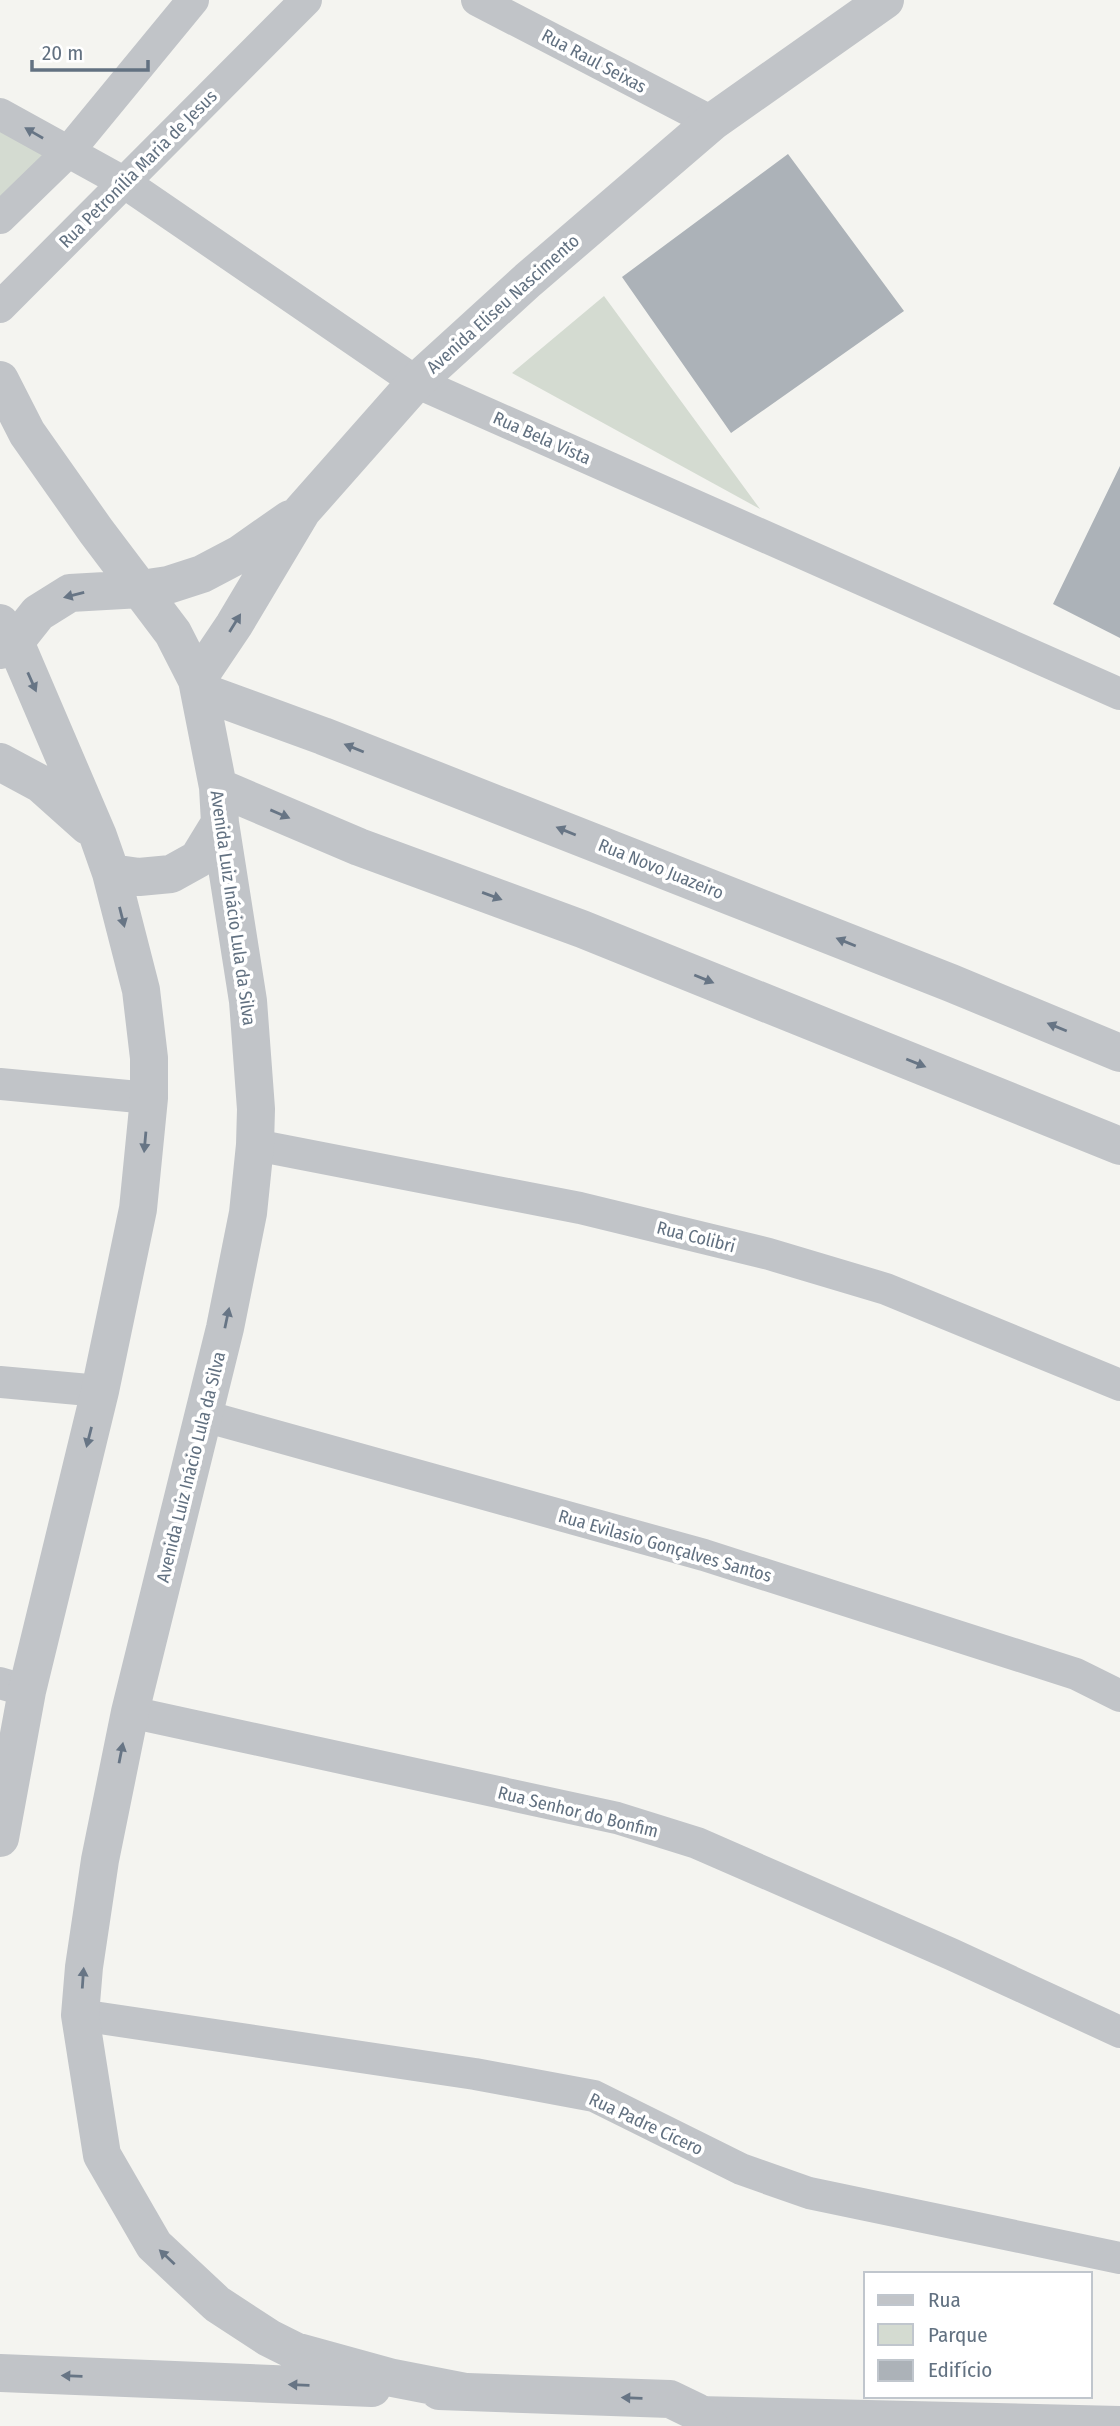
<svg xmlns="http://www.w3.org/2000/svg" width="1120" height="2426" viewBox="0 0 1120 2426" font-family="'Fira Sans Condensed',sans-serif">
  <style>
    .green { fill: #d4dbd1 }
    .building { fill: #acb2b8 }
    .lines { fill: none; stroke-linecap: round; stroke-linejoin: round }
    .minor { stroke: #c1c4c8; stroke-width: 32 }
    .tertiary { stroke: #c1c4c8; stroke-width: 38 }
    .oneway { fill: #677585 }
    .labels { text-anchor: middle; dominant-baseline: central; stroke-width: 7; stroke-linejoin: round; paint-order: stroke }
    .street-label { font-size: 18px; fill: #627181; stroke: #fff }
  </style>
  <rect width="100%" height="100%" fill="#f4f4f0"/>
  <!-- green -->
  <path class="green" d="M 0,130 L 47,155 L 0,199 Z
    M 604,296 L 760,509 L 512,373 Z"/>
  <!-- building -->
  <path class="building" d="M 788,154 L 904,311 L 731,433 L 622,277 Z
    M 1120,466 L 1120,638 L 1053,604 Z"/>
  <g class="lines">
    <!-- minor -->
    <path class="minor" d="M 477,0 L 712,122
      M 0,114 L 125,183 L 416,382 L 1120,694
      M 0,218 L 68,152 L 193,0
      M 0,307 L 306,0
      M 0,1084 L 149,1098
      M 255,1145 L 580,1208 L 769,1254 L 886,1289 L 1120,1385
      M 0,1382 L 100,1391
      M 204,1416 L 704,1555 L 1076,1674 L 1120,1696
      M 0,1683 L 27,1691
      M 130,1712 L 617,1818 L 697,1843 L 951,1954 L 1120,2032
      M 80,2015 L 475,2074 L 594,2096 L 741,2169 L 809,2193 L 1120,2258
      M 697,2412 L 1120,2422"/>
    <!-- tertiary -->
    <path class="tertiary" d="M 0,380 L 27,433 L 96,531 L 173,633 L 197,680 L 218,787 L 220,823 L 248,1001 L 256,1109 L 255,1145 L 248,1213 L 225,1328 L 130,1712 L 100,1860 L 84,1967 L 80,2015 L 102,2155 L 154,2245 L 217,2304 L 269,2338 L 295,2351 L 393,2378 L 465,2392
      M 0,623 L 15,642 L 98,836 L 111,873 L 141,990 L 149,1058 L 149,1098 L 138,1209 L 100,1391 L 27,1691 L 0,1838
      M 0,650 L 15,642 L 38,613 L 70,593 L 141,589 L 168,585 L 202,574 L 240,554 L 290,519
      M 197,680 L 234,625 L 302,511 L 416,382 L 528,280 L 712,122 L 885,0
      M 200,691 L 323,736 L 951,983 L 1120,1053
      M 0,762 L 41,784 L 88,826
      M 218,787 L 359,847 L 582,929 L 1120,1146
      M 111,873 L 139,877 L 171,874 L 198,859 L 220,823
      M 0,2373 L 372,2388
      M 439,2391 L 670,2399 L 697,2412 L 709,2426"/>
  </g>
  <!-- one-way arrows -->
  <defs><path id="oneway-solid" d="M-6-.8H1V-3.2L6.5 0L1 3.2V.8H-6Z" transform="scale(1.75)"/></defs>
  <g class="oneway">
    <use href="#oneway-solid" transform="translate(34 133) rotate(-150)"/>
    <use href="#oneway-solid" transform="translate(74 595) rotate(166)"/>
    <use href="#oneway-solid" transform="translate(235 623) rotate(-58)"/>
    <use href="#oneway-solid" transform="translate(32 682) rotate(66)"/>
    <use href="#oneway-solid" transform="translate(354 748) rotate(-158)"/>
    <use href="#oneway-solid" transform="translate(280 814) rotate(23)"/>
    <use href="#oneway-solid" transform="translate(566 831) rotate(-158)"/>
    <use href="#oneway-solid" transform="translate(492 896) rotate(20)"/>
    <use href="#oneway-solid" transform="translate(122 917) rotate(76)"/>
    <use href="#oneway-solid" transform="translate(846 942) rotate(-158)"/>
    <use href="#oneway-solid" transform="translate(704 979) rotate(22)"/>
    <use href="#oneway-solid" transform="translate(1057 1027) rotate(-158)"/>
    <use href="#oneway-solid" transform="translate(916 1063) rotate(22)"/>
    <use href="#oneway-solid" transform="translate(145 1142) rotate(95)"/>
    <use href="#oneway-solid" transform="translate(227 1318) rotate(-78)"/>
    <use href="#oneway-solid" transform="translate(89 1437) rotate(104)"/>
    <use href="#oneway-solid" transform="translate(121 1753) rotate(-79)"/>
    <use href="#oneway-solid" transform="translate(83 1978) rotate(-86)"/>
    <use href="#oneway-solid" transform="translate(167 2257) rotate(-137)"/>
    <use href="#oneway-solid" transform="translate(72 2376) rotate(-178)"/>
    <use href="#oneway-solid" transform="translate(299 2385) rotate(-178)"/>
    <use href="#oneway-solid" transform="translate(632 2398) rotate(-178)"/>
  </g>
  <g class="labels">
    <!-- street labels -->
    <g class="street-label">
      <text transform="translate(594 61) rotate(28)">Rua Raul Seixas</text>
      <text transform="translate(138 169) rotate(-45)">Rua Petronília Maria de Jesus</text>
      <text transform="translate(503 304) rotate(-42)">Avenida Eliseu Nascimento</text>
      <text transform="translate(542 438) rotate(24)">Rua Bela Vista</text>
      <text transform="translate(661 869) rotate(22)">Rua Novo Juazeiro</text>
      <text transform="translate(233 908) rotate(82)">Avenida Luiz Inácio Lula da Silva</text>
      <text transform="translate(696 1237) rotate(14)">Rua Colibri</text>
      <text transform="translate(191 1467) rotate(-76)">Avenida Luiz Inácio Lula da Silva</text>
      <text transform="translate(665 1546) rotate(16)">Rua Evilasio Gonçalves Santos</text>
      <text transform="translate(578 1812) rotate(14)">Rua Senhor do Bonfim</text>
      <text transform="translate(646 2124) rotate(25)">Rua Padre Cícero</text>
    </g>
  </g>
  <!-- legend -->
  <rect x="864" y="2272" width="228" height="126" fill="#ffffff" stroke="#c0c6cd" stroke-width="2"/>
  <rect x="878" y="2295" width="35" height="10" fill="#c1c4c8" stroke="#c0c6cd" stroke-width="2"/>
  <text x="928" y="2307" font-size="21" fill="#627181">Rua</text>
  <rect x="878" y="2324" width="35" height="21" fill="#d4dbd1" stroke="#c0c6cd" stroke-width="2"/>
  <text x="928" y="2342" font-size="21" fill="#627181">Parque</text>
  <rect x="878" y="2360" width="35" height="21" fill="#acb2b8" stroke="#c0c6cd" stroke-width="2"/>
  <text x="928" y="2377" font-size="21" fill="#627181">Edifício</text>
  <!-- scale -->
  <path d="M32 60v10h116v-10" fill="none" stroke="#627181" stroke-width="3.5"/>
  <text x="42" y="60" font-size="21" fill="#627181" stroke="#ffffff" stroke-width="5" paint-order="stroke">20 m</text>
</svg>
